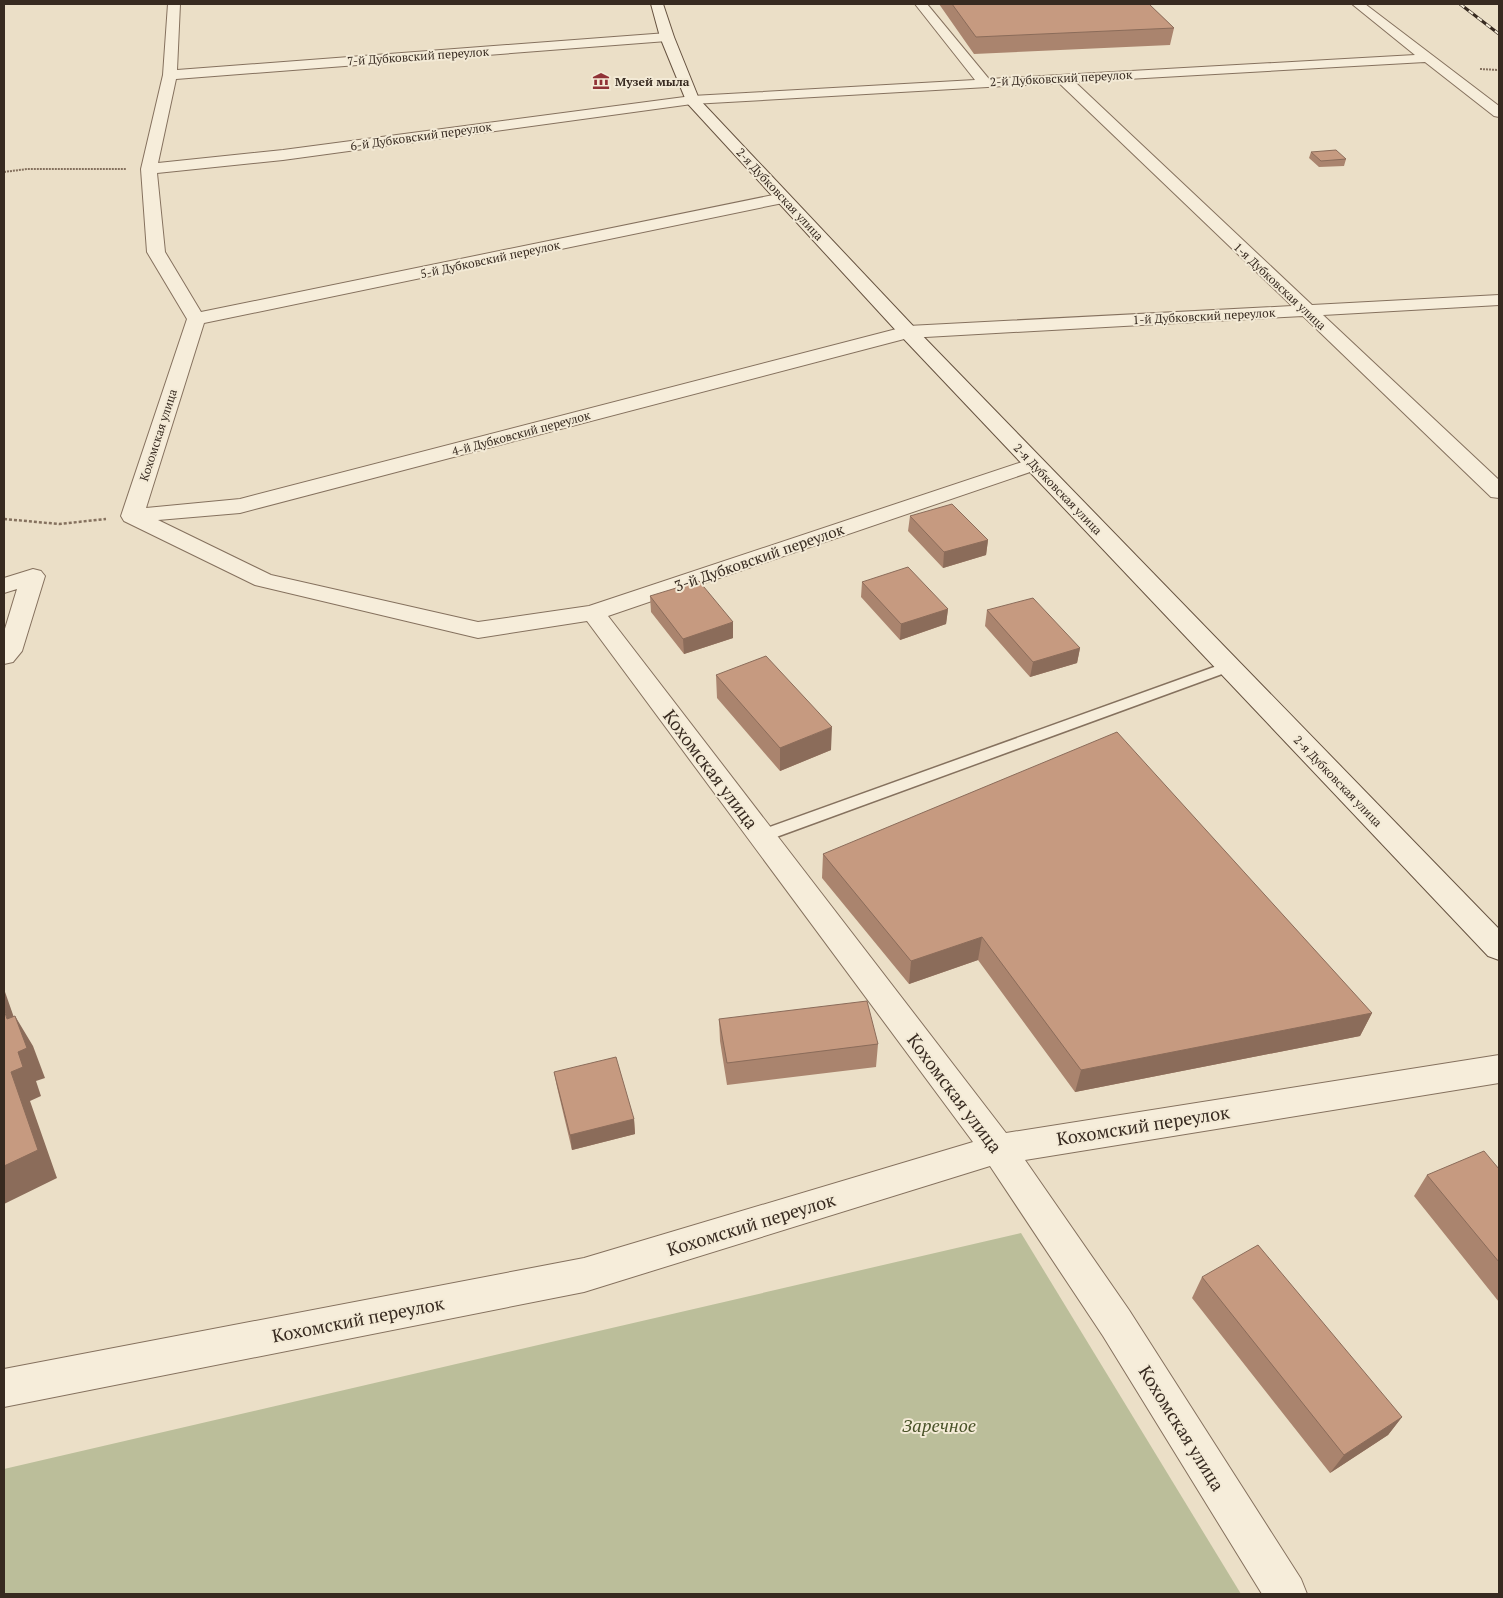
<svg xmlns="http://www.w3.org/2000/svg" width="1503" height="1598" viewBox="0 0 1503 1598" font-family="'PT Serif',serif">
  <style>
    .cemetery { fill: #bbbe9a }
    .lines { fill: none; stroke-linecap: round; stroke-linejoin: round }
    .service-casing { stroke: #85715e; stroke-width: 3 }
    .minor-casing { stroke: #85715e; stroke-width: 2 }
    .secondary-casing { stroke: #675341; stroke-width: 2 }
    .path-far1 { stroke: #85715e; stroke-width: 2; stroke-dasharray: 2 1; stroke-linecap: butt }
    .path { stroke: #85715e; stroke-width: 2.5; stroke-dasharray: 3 2; stroke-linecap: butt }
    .service { fill: #f6edda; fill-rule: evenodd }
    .minor { fill: #f6edda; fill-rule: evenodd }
    .secondary { fill: #f6edda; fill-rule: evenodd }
    .rail-casing { stroke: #372a20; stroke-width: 3 }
    .rail { stroke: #f3ead6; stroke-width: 2; stroke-dasharray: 5.5; stroke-linecap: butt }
    .wall { fill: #aa846e }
    .shaded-wall { fill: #8b6c5a }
    .building { fill: #c69a80; stroke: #8b6c5a }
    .labels { text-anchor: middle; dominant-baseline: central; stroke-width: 4; stroke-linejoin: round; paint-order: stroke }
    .far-street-label { font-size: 12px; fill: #372a20; stroke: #f3ead6 }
    .far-poi-label { font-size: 12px; font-weight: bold; fill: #372a20; stroke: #f3ead6; text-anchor: start }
    .street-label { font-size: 15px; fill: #372a20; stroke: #f3ead6 }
    .near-street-label { font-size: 18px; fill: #372a20; stroke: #f3ead6 }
    .near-park-label { font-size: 18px; font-style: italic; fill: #495228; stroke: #f3ead6 }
  </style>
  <rect width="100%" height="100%" fill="#ebdfc7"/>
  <!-- cemetery -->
  <path class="cemetery" d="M 1021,1233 L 1241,1594 L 4,1594 L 4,1469 Z"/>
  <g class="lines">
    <!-- service casing -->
    <g class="service-casing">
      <path id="service" d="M 1228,662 L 1233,664 L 1235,667 L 1233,670 L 768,840 L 762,842 L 756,840 L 754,836 L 756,832 Z"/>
    </g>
    <!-- minor casing -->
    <g class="minor-casing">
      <path id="minor" d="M 168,4 L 180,4 L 177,70 L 667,33 L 674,37 L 667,41 L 176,79 L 158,163 L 283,150 L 692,96 L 975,80 L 915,4 L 927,4 L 989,79 L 1415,55 L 1352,4 L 1365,4 L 1499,106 L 1499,117 L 1494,116 L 1425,62 L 1075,82 L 1312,305 L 1499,295 L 1499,305 L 1323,315 L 1499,480 L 1499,498 L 1491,497 L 1303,316 L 908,338 L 240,513 L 158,520 L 271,575 L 478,622 L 589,606 L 1028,460 L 1035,458 L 1042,460 L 1046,464 L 1042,468 L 608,616 L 1006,1133 L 1499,1055 L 1499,1083 L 1025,1160 L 1129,1310 L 1301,1579 L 1307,1594 L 1262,1594 L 1103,1336 L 990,1166 L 584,1292 L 4,1407 L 4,1369 L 584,1258 L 973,1142 L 587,621 L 478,638 L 255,585 L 124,521 L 121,516 L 187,319 L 147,252 L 141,169 L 163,75 ZM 1059,83 L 1292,306 L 908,326 L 240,499 L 146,508 L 204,323 L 783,203 L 789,201 L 791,198 L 789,195 L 783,193 L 201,312 L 165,252 L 157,173 L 283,160 L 692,104 Z
        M 33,569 L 41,571 L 45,576 L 22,651 L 13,662 L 4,664 L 4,632 L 17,589 L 4,593 L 4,578 Z"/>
    </g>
    <!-- secondary casing -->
    <g class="secondary-casing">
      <path id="secondary" d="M 651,4 L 663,4 L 674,37 L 699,99 L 915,328 L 1499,929 L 1499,960 L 1488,956 L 901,336 L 687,103 L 660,37 Z"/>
    </g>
    <!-- path-far1 -->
    <path class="path-far1" d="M 1480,69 L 1499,70
      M 4,172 L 27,169 L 126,169"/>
    <!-- path -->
    <path class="path" d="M 4,519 L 59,524 L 106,519"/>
    <!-- service -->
    <use href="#service" class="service"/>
    <!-- minor -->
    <use href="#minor" class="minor"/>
    <!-- secondary -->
    <use href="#secondary" class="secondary"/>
    <!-- rail casing -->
    <g class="rail-casing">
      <path id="rail" d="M 1460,4 L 1499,34"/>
    </g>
    <!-- rail -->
    <use href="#rail" class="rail"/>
  </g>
  <!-- wall -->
  <path class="wall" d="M 939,4 L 1149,4 L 1174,28 L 1170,45 L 974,54 Z
    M 1311,152 L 1346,159 L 1344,166 L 1319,167 L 1309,158 Z
    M 910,516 L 988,540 L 986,555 L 943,568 L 908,531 Z
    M 862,582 L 948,609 L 946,624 L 900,640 L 861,597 Z
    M 650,596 L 733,622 L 733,638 L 684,654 L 651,612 Z
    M 987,610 L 1080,648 L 1077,663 L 1030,677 L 985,626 Z
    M 716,675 L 831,750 L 780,771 L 717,698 Z
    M 823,854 L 1372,1013 L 1360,1036 L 1075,1092 L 978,960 L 909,984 L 822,878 Z
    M 719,1019 L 878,1044 L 876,1067 L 727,1085 L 720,1041 Z
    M 554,1072 L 634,1119 L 635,1134 L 572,1150 L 557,1087 Z
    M 1499,1169 L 1499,1302 L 1414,1196 L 1427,1175 Z
    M 1202,1277 L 1402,1417 L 1388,1435 L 1330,1473 L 1192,1298 Z"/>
  <!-- shaded-wall -->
  <path class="shaded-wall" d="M 988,540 L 986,555 L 943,568 L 944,552 Z
    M 948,609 L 946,624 L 900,640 L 901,624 Z
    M 733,622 L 733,638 L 684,654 L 683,639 Z
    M 1080,648 L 1077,663 L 1030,677 L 1033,662 Z
    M 832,727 L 831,750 L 780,771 L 780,748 Z
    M 982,937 L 978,960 L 909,984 L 911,961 Z
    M 4,989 L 25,1049 L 7,1019 L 4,1010 Z
    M 1372,1013 L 1360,1036 L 1075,1092 L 1081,1070 Z
    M 15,1016 L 33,1046 L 45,1078 L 36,1081 L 41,1096 L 30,1101 L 57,1178 L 4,1204 L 4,1166 L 11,1072 L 18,1052 Z
    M 634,1119 L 635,1134 L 572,1150 L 570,1135 Z
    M 1402,1417 L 1388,1435 L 1330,1473 L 1344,1455 Z"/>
  <!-- building -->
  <path class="building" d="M 952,4 L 1149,4 L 1174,28 L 976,37 Z
    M 1336,150 L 1346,159 L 1321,161 L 1311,152 Z
    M 952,504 L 988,540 L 944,552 L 910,516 Z
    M 908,567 L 948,609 L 901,624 L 862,582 Z
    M 699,581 L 733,622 L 683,639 L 650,596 Z
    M 1033,598 L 1080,648 L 1033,662 L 987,610 Z
    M 766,656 L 832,727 L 780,748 L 716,675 Z
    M 1117,732 L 1372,1013 L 1081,1070 L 982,937 L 911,961 L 823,854 Z
    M 867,1001 L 878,1044 L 727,1063 L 719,1019 Z
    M 4,1010 L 7,1019 L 15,1016 L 27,1048 L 18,1052 L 23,1067 L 11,1072 L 38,1150 L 4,1166 Z
    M 616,1057 L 634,1119 L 570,1135 L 554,1072 Z
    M 1484,1151 L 1499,1169 L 1499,1262 L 1427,1175 Z
    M 1258,1245 L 1402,1417 L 1344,1455 L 1202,1277 Z"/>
  <!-- icons -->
  <defs>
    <g id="museum-bare" transform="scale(1.35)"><path d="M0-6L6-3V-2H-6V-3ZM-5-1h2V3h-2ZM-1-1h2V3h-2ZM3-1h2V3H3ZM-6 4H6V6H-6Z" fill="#903236" stroke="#f3ead6" stroke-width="2.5" paint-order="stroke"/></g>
  </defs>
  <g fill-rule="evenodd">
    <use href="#museum-bare" x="601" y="81"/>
  </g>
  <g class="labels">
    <!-- far-street labels -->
    <g class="far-street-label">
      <text transform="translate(418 56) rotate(-4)">7-й Дубковский переулок</text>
      <text transform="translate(1061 78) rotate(-3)">2-й Дубковский переулок</text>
      <text transform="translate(421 136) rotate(-8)">6-й Дубковский переулок</text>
      <text transform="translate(780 194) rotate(47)">2-я Дубковская улица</text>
      <text transform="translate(490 259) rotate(-12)">5-й Дубковский переулок</text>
      <text transform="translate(1280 286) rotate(43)">1-я Дубковская улица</text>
      <text transform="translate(1204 316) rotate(-3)">1-й Дубковский переулок</text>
      <text transform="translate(521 433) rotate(-15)">4-й Дубковский переулок</text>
      <text transform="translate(158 435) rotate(-72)">Кохомская улица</text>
      <text transform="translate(1058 489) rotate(46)">2-я Дубковская улица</text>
      <text transform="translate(1338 781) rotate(46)">2-я Дубковская улица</text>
    </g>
    <!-- far-poi labels -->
    <g class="far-poi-label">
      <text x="615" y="81">Музей мыла</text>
    </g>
    <!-- street labels -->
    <g class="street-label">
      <text transform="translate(759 557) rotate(-19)">3-й Дубковский переулок</text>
    </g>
    <!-- near-street labels -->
    <g class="near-street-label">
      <text transform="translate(711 769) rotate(53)">Кохомская улица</text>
      <text transform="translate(955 1093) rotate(53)">Кохомская улица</text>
      <text transform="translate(1143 1125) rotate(-9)">Кохомский переулок</text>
      <text transform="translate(751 1224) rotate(-17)">Кохомский переулок</text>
      <text transform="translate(358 1319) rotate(-11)">Кохомский переулок</text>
      <text transform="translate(1182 1428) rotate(58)">Кохомская улица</text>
    </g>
    <!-- near-park labels -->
    <g class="near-park-label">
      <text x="939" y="1425">Заречное</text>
    </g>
  </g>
  <!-- border -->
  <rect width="1503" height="1598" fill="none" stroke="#372a20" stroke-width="10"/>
</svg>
